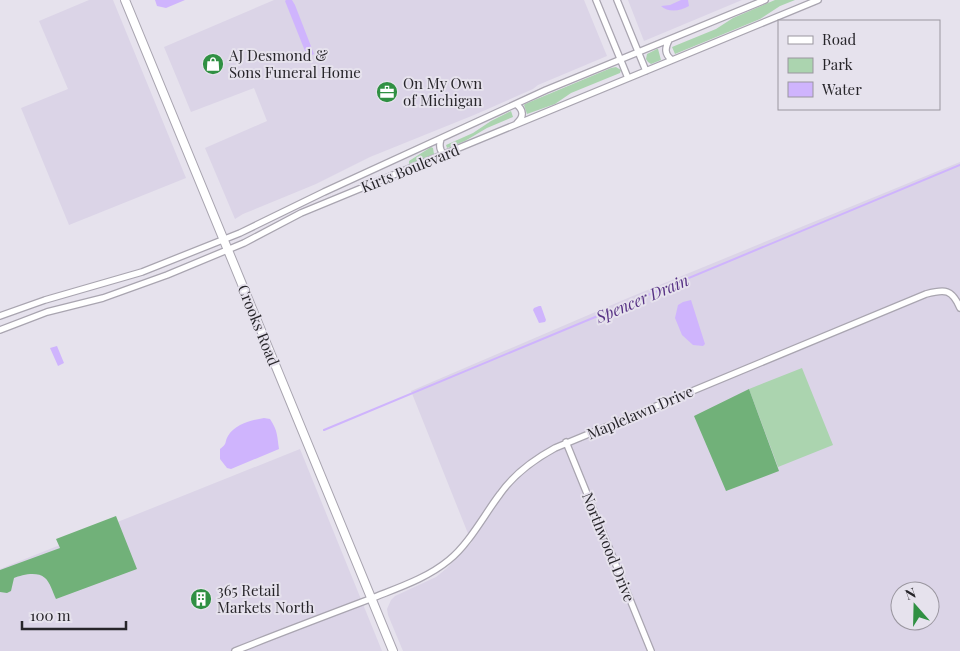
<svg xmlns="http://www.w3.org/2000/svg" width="960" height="651" viewBox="0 0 960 651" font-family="'Playfair Display',serif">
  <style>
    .built { fill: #dbd4e7; fill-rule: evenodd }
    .green { fill: #abd4af }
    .forest { fill: #71b179 }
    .water { fill: #cfb4fd }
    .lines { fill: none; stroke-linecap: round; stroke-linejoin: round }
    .stream { stroke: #cfb4fd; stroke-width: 2 }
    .minor-casing { stroke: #a9a5b0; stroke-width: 8 }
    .secondary-casing { stroke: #a9a5b0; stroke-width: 10 }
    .minor { stroke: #fff; stroke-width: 5.5 }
    .secondary { stroke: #fff; stroke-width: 8 }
    .labels { text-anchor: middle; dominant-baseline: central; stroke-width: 4; stroke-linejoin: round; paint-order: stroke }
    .poi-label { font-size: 15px; fill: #27252a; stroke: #e6e2ed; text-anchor: start }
    .street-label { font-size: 15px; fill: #27252a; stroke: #e6e2ed }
    .water-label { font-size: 16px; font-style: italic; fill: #563184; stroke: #e6e2ed }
  </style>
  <rect width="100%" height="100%" fill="#e6e2ed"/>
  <!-- built -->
  <path class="built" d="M 89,0 L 113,0 L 186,178 L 69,225 L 21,108 L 68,89 L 39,21 Z
    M 274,0 L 584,0 L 607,56 L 538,85 L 533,89 L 474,115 L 370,157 L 316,184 L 243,214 L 235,219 L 205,148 L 267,121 L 254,88 L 191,112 L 164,47 Z
    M 628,0 L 742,0 L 644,41 Z
    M 960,162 L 960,651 L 403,651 L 388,615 L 387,609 L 391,600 L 395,596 L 436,577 L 447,568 L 472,542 L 467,531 L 411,391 L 628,298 ZM 900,591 L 930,591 L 930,621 L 900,621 Z
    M 300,449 L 382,651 L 0,651 L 0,569 Z"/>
  <!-- green -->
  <path class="green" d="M 775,0 L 795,0 L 780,6 L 760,19 L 675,54 L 672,47 L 716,29 L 733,18 Z
    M 657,49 L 658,49 L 661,60 L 651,64 L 648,62 L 646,59 L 647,54 Z
    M 616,67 L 621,70 L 620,73 L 571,93 L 555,104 L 527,114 L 524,105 L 525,104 L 611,68 Z
    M 511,111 L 513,117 L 487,128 L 465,141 L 447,148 L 446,145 L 473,133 L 491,121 Z
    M 431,147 L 433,148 L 434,154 L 409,164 L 409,161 Z
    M 802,368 L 833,445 L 778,467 L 749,389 Z"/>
  <!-- forest -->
  <path class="forest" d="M 749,389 L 779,471 L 726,491 L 694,416 Z
    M 116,516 L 137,569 L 56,599 C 53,593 50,582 45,578 C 37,571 22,575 14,578 L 11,591 L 7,593 L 0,592 L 0,570 L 60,548 L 56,539 Z"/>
  <!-- water -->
  <path class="water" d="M 155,0 L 185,0 L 166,8 L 157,6 Z
    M 286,0 L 292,0 L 295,5 L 314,54 L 310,56 L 305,51 L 285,1 Z
    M 681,0 L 688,0 L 689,6 C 681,11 668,13 661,6 L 670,5 Z
    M 691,300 L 705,344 L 703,346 L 693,345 L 682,335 L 675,318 L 678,305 L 683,302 Z
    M 539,306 L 541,306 L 546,320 L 545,322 L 539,323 L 533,310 L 534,308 Z
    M 57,346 L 64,363 L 58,366 L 50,348 Z
    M 264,418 L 270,419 C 278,431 277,436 279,449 L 231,469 L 227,468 L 220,459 L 220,449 C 228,443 224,443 228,436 C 235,424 252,420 264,418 Z"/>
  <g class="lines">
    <!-- stream -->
    <path class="stream" d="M 324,430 L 960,165"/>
    <!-- minor casing -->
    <g class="minor-casing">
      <path id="minor" d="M 596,0 L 628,78
        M 617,0 L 646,71
        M 669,40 C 665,48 664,54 672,60
        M 516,104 C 524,110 524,117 517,123
        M 441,139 C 439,145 439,150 444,154
        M 0,316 L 45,300 L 142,272 L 240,233 L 324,192 L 546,90 L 765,0
        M 0,330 L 47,312 L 103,298 L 167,275 L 244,243 L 301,213 L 818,0
        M 566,442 L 651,651
        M 235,651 C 280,633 325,616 370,599 C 397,588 426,579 449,560 C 469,544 484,515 500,494 C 514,474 533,460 555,448 L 926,294 C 945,289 952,289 960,308"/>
    </g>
    <!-- secondary casing -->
    <g class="secondary-casing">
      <path id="secondary" d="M 125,0 L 393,651"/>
    </g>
    <!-- minor -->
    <use href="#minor" class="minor"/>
    <!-- secondary -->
    <use href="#secondary" class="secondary"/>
  </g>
  <!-- icons -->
  <defs>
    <g id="shop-disc" transform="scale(1.125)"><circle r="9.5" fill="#309043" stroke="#e6e2ed"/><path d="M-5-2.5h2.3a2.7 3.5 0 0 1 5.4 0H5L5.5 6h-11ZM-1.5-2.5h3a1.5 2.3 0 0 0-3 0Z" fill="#fff"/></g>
    <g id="office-disc" transform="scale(1.125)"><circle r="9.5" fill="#309043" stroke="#e6e2ed"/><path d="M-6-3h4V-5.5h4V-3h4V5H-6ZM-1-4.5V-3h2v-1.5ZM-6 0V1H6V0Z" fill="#fff"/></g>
    <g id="building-disc" transform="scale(1.125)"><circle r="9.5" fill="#309043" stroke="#e6e2ed"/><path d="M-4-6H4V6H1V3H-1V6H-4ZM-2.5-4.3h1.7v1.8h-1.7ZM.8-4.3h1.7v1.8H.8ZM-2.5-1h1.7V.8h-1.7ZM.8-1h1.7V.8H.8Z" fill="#fff"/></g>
  </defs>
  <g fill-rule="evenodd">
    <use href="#shop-disc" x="213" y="64"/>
    <use href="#office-disc" x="387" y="92"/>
    <use href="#building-disc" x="201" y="599"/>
  </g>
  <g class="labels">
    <!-- poi labels -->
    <g class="poi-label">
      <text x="229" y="55">AJ Desmond &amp;<tspan x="229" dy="17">Sons Funeral Home</tspan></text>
      <text x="403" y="83">On My Own<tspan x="403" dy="17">of Michigan</tspan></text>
      <text x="217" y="590">365 Retail<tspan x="217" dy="17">Markets North</tspan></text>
    </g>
    <!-- street labels -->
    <g class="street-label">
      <text transform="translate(410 168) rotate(-22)">Kirts Boulevard</text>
      <text transform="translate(259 325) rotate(68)">Crooks Road</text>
      <text transform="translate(640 412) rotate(-23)">Maplelawn Drive</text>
      <text transform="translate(609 547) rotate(68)">Northwood Drive</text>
    </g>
    <!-- water labels -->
    <g class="water-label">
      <text transform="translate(642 298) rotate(-23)">Spencer Drain</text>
    </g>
  </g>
  <!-- legend -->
  <rect x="778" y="20" width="162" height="90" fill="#e6e2ed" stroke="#9a969f"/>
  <rect x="788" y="36" width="25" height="8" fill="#ffffff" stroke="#9a969f"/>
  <text x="822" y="45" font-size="15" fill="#27252a">Road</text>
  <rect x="788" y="58" width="25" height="15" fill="#abd4af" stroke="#9a969f"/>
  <text x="822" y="70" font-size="15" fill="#27252a">Park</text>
  <rect x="788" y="82" width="25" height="15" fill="#cfb4fd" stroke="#9a969f"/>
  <text x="822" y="95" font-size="15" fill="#27252a">Water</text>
  <!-- north arrow -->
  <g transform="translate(915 606) rotate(340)"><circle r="24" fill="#e6e2ed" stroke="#9a969f"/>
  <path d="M0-4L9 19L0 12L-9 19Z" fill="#309043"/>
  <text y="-8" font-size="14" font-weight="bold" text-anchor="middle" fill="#27252a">N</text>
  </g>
  <!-- scale -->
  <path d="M22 621v8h104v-8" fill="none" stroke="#27252a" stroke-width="2.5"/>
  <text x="30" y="621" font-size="15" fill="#27252a" stroke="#e6e2ed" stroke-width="4" paint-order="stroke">100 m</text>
</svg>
